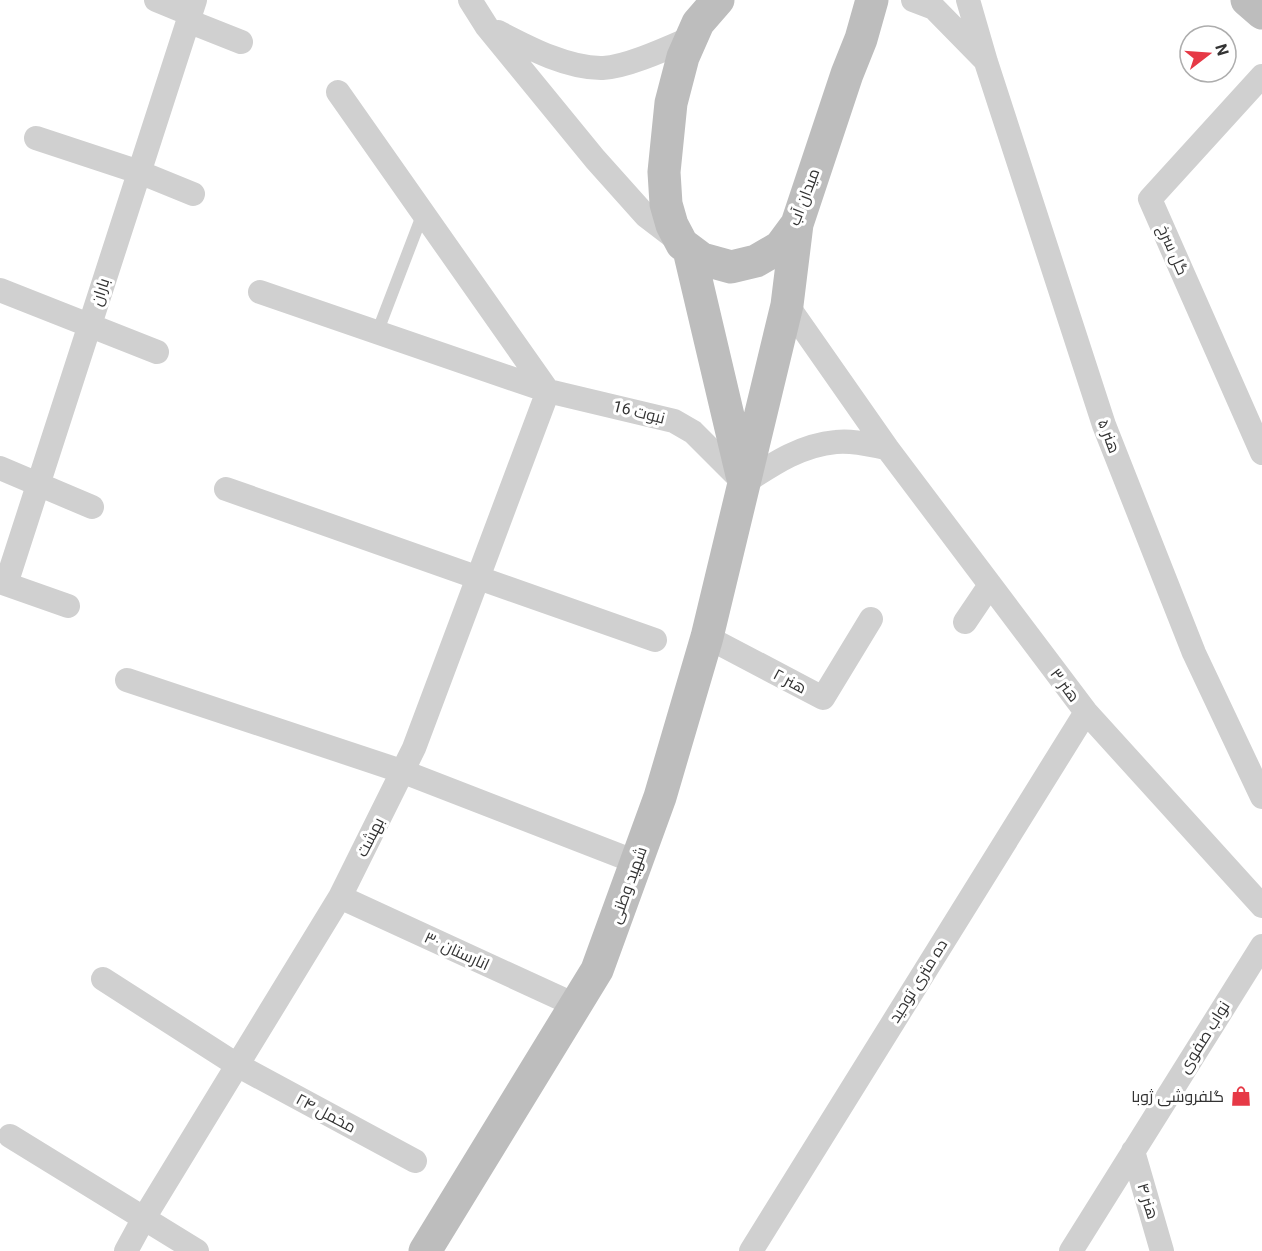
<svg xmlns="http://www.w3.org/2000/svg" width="1262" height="1251" viewBox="0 0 1262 1251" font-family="Roboto,Cairo,sans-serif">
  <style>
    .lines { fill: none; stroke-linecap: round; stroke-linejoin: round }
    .service { stroke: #d0d0d0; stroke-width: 12 }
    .minor { stroke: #d0d0d0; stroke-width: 24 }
    .secondary { stroke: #bdbdbd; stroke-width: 33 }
    .labels { text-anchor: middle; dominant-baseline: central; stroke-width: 6; stroke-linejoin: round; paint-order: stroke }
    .street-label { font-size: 16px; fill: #333; stroke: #fff }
    .poi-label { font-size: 16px; fill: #333; stroke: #fff; text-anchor: end }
  </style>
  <rect width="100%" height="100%" fill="#fff"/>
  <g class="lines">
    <!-- service -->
    <path class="service" d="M 377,333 L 423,213"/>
    <!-- minor -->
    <path class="minor" d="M 156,0 L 190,14
      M 470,0 L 487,27 L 595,159 L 646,216 L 680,242
      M 913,0 L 934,8 L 983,58
      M 968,0 L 986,62 L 1104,425 L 1194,653 L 1262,797
      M 188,21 L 241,42
      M 498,32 C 527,47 568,69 603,68 C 627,67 668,48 691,38
      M 1262,76 L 1150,199 L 1262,453
      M 338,92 L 548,391
      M 36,138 L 139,172 L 193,194
      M 0,290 L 157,352
      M 260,292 L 548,391 L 674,421 L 693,432 L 744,483 C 773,464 801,445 836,442 C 853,440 871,445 887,448
      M 787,305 L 887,448 L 1086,712 L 1262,906
      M 0,468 L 92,507
      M 226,489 L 655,640
      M 0,582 L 68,606
      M 6,584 L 195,0
      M 965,622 L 990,585
      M 707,637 L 823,698 L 871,619
      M 127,680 L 404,772 L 636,862
      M 340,897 L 575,1005
      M 103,979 L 237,1065 L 415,1161
      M 10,1136 L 197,1251
      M 1133,1151 L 1162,1251
      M 126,1251 L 144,1218 L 340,897 L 414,748 L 548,391
      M 751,1251 L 1086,712
      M 1071,1251 L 1262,946"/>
    <!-- secondary -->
    <path class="secondary" d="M 718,0 L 698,23 L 683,57 L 671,103 L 664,172 L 666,204 L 672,225 L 682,244 L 702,259 L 731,267 L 756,261 L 780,247 L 797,224 L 847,74 L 861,39 L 872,0
      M 1247,0 L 1262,13
      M 689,250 L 742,475
      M 425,1251 L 597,970 L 660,797 L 707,637 L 787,305 L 797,224"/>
  </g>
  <!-- icons -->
  <defs>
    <g id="shop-bare" transform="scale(1.62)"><path d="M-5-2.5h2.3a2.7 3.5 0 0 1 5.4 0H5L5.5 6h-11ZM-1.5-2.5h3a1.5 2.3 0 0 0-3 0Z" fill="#e63946" stroke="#fff" stroke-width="2.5" paint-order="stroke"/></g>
  </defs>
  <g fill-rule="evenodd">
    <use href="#shop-bare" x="1241" y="1096"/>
  </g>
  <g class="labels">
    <!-- street labels -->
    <g class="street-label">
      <text transform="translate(804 197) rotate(-69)">میدان آب</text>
      <text transform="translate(1173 250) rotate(66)">گل سرخ</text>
      <text transform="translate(100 292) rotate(-72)">باران</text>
      <text transform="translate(639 412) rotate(14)">نبوت 16</text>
      <text transform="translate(1109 436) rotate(69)">هنر ۵</text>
      <text transform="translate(790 681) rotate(28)">هنر ۲</text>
      <text transform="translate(1065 685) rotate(53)">هنر ۳</text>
      <text transform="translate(370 837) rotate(-63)">بهشت</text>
      <text transform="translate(628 885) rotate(-70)">شهید وطنی</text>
      <text transform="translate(457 951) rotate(25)">انارستان ۳۰</text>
      <text transform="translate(918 981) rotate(-58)">ده متری توحید</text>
      <text transform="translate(1204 1037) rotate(-58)">نواب صفوی</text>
      <text transform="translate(326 1113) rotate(28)">مخمل ۲۴</text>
      <text transform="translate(1148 1201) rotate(73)">هنر ۴</text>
    </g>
    <!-- poi labels -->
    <g class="poi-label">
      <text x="1224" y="1096">گلفروشی ژوبا</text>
    </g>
  </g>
  <!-- north arrow -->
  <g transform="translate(1208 54) rotate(73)"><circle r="28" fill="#ffffff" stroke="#adadad" stroke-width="1.5"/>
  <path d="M0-4.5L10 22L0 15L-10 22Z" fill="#e63946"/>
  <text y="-9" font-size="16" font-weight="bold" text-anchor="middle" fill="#333333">N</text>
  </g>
</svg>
